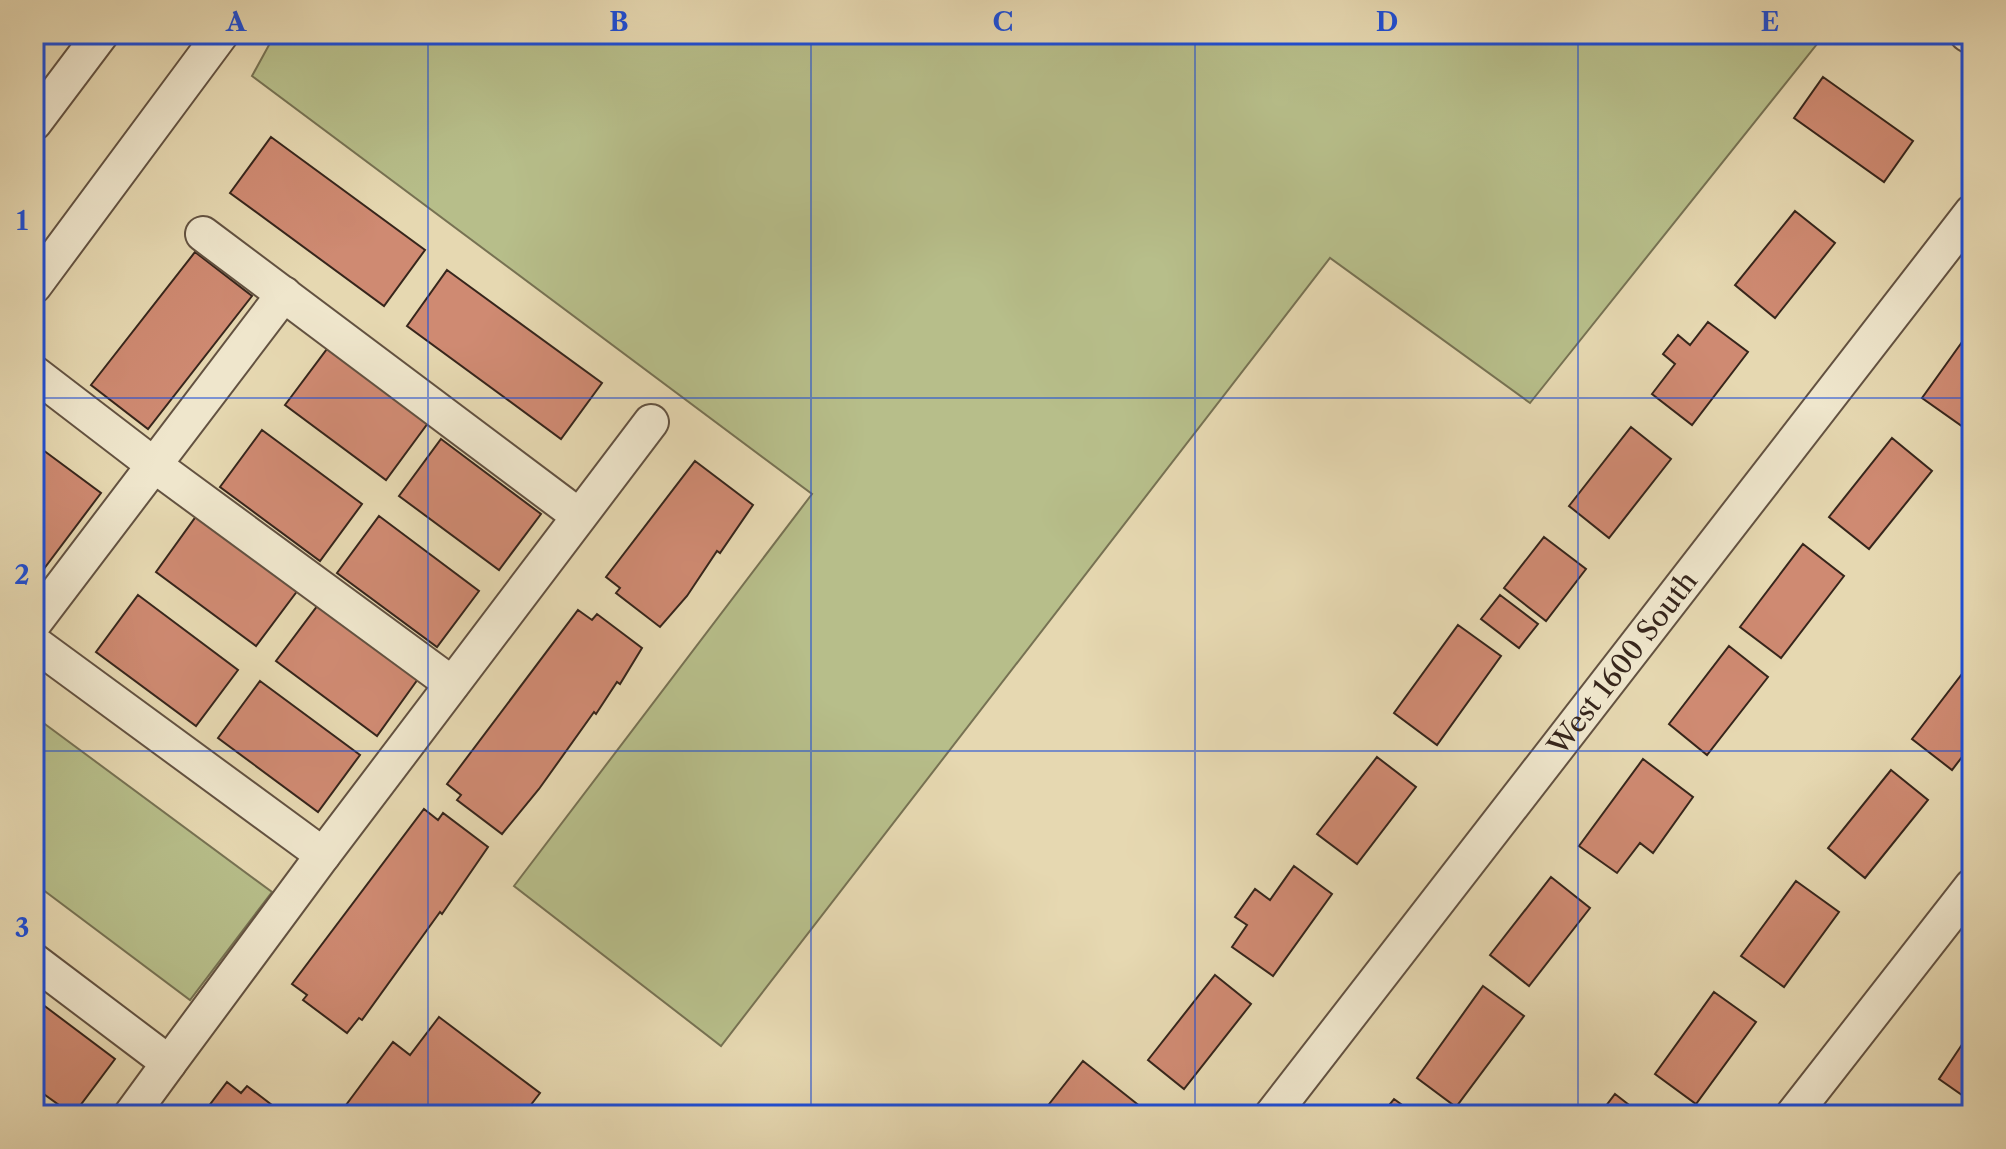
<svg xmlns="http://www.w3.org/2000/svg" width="2006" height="1149" viewBox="0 0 2006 1149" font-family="'Libre Caslon Text',serif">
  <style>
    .green { fill: #b7be8a; stroke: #777253; stroke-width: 2 }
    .building { fill: #cf8a72; stroke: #37261c; stroke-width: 2 }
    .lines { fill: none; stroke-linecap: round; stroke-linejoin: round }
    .minor-casing { stroke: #635241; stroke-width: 38 }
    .minor { stroke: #efe6cc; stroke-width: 34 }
    .grid { fill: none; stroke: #1d4ed8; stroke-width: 2; stroke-opacity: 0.55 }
    .labels { text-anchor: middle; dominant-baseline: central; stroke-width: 8; stroke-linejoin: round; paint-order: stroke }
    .street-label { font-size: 28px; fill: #37261c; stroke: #efe6cc }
    .neatline { fill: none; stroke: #1d4ed8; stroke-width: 3 }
    .grid-label { font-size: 26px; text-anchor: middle; font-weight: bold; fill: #1d4ed8 }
  </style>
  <rect width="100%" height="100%" fill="#e6d8b1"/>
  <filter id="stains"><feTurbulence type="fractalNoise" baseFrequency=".0025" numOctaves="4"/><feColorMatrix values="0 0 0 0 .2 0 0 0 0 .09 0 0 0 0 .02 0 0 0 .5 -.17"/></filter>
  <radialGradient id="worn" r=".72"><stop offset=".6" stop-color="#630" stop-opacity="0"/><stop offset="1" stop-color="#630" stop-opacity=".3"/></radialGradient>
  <!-- green -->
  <path class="green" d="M 275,34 L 1825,34 L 1530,403 L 1330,258 L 721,1046 L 514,886 L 812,494 L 252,76 Z
    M 34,716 L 272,892 L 190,1000 L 34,883 Z"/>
  <!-- building -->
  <path class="building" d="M 1823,77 L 1913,141 L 1884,182 L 1794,118 Z
    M 271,137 L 425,250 L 384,306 L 230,193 Z
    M 1795,211 L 1835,243 L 1775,318 L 1735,285 Z
    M 195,252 L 252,296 L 148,429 L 91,385 Z
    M 447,270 L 602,383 L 561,439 L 407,326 Z
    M 1708,322 L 1748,352 L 1692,425 L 1652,394 L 1675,364 L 1663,354 L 1678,335 L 1690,345 Z
    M 1972,328 L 1972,421 L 1966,429 L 1922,398 Z
    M 327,349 L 428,423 L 386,480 L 285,405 Z
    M 1631,427 L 1671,459 L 1609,538 L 1569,506 Z
    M 262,430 L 362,504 L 320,561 L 220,487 Z
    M 1892,438 L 1932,471 L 1869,549 L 1829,517 Z
    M 441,439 L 541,514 L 499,570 L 399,496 Z
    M 43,450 L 101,493 L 34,582 L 34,462 Z
    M 695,461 L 753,505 L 720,553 L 717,551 L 687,596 L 660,627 L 616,593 L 620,588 L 606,577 Z
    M 197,515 L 298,590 L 256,646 L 156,572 Z
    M 379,516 L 479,591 L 437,647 L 337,573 Z
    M 1544,537 L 1586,569 L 1546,621 L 1504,588 Z
    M 1803,544 L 1844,576 L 1781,658 L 1740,627 Z
    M 138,595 L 238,670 L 196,726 L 96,652 Z
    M 1500,595 L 1538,624 L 1519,648 L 1481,619 Z
    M 318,605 L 418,679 L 377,736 L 276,661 Z
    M 578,610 L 592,620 L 597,614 L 642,648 L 620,684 L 617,682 L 596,714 L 594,712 L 539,789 L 502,834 L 457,800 L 461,795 L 447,784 Z
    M 1458,625 L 1501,656 L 1437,745 L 1394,713 Z
    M 1729,646 L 1768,677 L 1707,755 L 1669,724 Z
    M 1972,661 L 1972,744 L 1952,770 L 1912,739 Z
    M 260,681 L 360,755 L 318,812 L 218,738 Z
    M 1377,757 L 1416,787 L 1357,864 L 1317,834 Z
    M 1643,759 L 1693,797 L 1653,853 L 1640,843 L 1617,873 L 1579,846 Z
    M 1891,770 L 1928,800 L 1865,878 L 1828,848 Z
    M 424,809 L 438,820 L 443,813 L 488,847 L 442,914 L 440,912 L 362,1020 L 359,1018 L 347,1033 L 303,1000 L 307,995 L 292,984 Z
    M 1294,866 L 1332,894 L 1273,976 L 1232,947 L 1247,925 L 1235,917 L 1255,889 L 1270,900 Z
    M 1551,877 L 1590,908 L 1529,986 L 1490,955 Z
    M 1796,881 L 1839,912 L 1784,987 L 1741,956 Z
    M 1215,975 L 1251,1004 L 1184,1089 L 1148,1060 Z
    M 1483,986 L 1524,1016 L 1456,1107 L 1417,1078 Z
    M 1714,992 L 1756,1022 L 1696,1104 L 1655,1074 Z
    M 34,998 L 115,1059 L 73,1115 L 34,1087 Z
    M 439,1017 L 540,1093 L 523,1115 L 359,1115 L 346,1105 L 393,1042 L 410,1055 Z
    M 1965,1040 L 1972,1044 L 1972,1102 L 1939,1079 Z
    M 1083,1061 L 1151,1115 L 1054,1115 L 1046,1108 Z
    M 227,1082 L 241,1093 L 247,1086 L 285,1115 L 202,1115 Z
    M 1615,1094 L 1642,1115 L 1599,1115 Z
    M 1394,1099 L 1416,1115 L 1381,1115 Z"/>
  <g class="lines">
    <!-- minor casing -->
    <g class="minor-casing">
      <g id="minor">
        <path d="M 1967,34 L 1972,37"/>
        <path d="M 34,123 L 101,34"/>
        <path d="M 203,234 L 579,516"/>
        <path d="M 34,286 L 221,34"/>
        <path d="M 284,294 L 154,465 L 452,684"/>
        <path d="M 34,373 L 154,465 L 34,623"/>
        <path d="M 34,643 L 323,855 L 651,422"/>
        <path d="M 34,961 L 169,1063 L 131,1115"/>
        <path d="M 169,1063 L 323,855"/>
        <path id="s1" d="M 1272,1115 L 1972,212"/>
        <path d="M 1793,1115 L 1972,886"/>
      </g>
    </g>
    <!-- minor -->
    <use href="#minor" class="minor"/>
  </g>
  <!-- grid -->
  <path class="grid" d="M 428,34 L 428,1115M 811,34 L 811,1115M 1195,34 L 1195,1115M 1578,34 L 1578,1115M 34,398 L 1972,398M 34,751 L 1972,751"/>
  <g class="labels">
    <!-- street labels -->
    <g class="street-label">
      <text stroke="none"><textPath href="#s1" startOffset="572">West 1600 South</textPath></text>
    </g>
  </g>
  <!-- margin -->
  <rect width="2006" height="1149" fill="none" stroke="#e6d8b1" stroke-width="88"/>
  <rect x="44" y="44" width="1918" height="1061" class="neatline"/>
  <g class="grid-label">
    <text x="236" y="31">A</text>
    <text x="619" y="31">B</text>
    <text x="1003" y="31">C</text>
    <text x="1387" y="31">D</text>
    <text x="1770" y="31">E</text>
    <text x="22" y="230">1</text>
    <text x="22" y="584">2</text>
    <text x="22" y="937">3</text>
  </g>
  <rect width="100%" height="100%" filter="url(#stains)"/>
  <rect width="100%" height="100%" fill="url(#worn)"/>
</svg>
